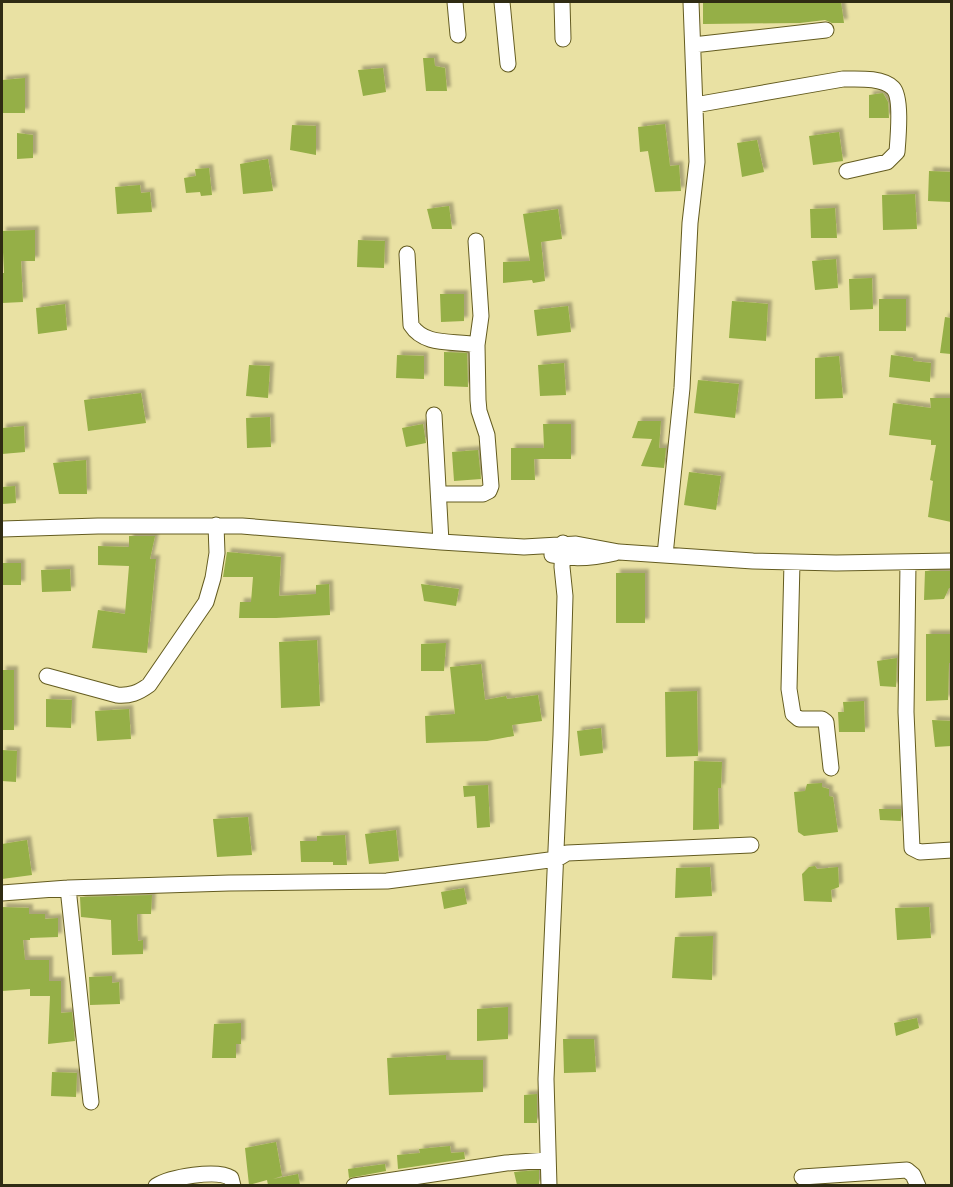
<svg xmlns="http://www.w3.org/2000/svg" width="953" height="1187" viewBox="0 0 953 1187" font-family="Lato,sans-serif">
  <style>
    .building { fill: #95af46; filter: url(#shadow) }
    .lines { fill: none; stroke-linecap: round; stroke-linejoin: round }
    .minor-casing { stroke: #645c20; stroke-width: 17 }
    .minor { stroke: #fff; stroke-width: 15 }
  </style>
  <defs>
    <filter id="shadow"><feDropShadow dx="4" dy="-4" stdDeviation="1.5" flood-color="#0004"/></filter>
  </defs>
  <rect width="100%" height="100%" fill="#e9e1a3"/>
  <!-- building -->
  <path class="building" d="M 703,2 L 841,2 L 844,23 L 832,23 L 825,20 L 800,23 L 703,24 Z
    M 423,58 L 434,58 L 435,66 L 445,68 L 447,91 L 426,91 Z
    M 383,68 L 386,92 L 363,96 L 358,70 Z
    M 25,78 L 25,113 L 2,113 L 2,80 Z
    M 883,93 L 888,102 L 889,118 L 869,118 L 869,95 Z
    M 665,124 L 670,166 L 679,165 L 681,191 L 655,192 L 648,151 L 640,152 L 638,127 Z
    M 292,125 L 316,126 L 316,155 L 290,150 Z
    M 839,132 L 843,161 L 813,165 L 809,136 Z
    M 17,133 L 33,135 L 33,158 L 17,159 Z
    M 757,140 L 764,172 L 742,177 L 737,143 Z
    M 268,159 L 273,191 L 243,194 L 240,164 Z
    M 209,168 L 212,195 L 201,196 L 200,192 L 186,193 L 184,178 L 196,176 L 195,169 Z
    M 929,171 L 951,172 L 951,202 L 928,201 Z
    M 140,185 L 141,193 L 150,192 L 152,212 L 117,214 L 115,187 Z
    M 915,194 L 917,229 L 883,230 L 882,195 Z
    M 449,206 L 452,229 L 432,229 L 427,209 Z
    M 835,208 L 837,238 L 811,238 L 810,209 Z
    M 558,209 L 562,239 L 541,242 L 545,281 L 533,283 L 532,280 L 503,283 L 503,262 L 530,261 L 523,214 Z
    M 35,230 L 35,261 L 21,261 L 23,302 L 2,303 L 2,273 L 4,273 L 2,231 Z
    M 358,240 L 385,241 L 384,268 L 357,267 Z
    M 836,259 L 838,288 L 815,290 L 812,261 Z
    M 872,278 L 873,309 L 850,310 L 849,279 Z
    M 440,294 L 464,294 L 464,321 L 441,322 Z
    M 879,299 L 906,299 L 906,331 L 879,331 Z
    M 732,301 L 768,304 L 766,341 L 729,338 Z
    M 65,304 L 67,330 L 38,334 L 36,308 Z
    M 568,306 L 571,332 L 537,336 L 534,310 Z
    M 945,317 L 951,318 L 951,354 L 940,353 Z
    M 444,352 L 467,353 L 468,387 L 444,386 Z
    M 397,355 L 424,356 L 424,379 L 396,378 Z
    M 891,355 L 913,358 L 913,361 L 931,363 L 930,382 L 889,377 Z
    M 839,356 L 843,398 L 815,399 L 815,358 Z
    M 564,363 L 566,395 L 540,396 L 538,365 Z
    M 249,365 L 270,366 L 268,398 L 246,396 Z
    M 698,380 L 739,384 L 735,418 L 694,413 Z
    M 141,393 L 146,423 L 88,431 L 84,400 Z
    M 930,398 L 951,398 L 951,522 L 928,517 L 933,481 L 930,480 L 936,445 L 931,445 L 931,440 L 889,435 L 893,403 L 931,408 Z
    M 270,417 L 271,447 L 247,448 L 246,418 Z
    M 638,421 L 661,421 L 659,448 L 666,448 L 664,468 L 641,466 L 652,439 L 632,438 Z
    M 423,424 L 426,443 L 406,447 L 402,428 Z
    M 543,424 L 571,424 L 571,459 L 534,459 L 535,480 L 511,480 L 511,448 L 544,448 Z
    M 24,426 L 25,452 L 2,454 L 2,428 Z
    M 478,450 L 481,479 L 454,481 L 452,452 Z
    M 86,460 L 87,494 L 59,494 L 53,463 Z
    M 689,472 L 721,476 L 716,510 L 684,505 Z
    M 15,486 L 16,503 L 2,504 L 2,487 Z
    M 129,536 L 155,536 L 150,559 L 156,559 L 147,653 L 92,648 L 98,610 L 125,614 L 129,566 L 98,565 L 98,546 L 129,547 Z
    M 227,552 L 281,557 L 279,596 L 316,594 L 316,585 L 329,584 L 330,615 L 276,618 L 239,618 L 240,602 L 251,602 L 253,577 L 223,577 Z
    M 2,563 L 21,563 L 21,585 L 2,585 Z
    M 70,569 L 71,591 L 42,592 L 41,570 Z
    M 925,571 L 951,571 L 951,588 L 949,588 L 944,599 L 924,600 Z
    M 616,573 L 645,573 L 645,623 L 616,623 Z
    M 421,584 L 459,589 L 456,606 L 424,601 Z
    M 926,634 L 950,634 L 951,663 L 949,663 L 948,700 L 926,701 Z
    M 317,640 L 320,706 L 281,708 L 279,642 Z
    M 446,643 L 444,671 L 421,671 L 421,644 Z
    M 897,658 L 896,687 L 880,686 L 877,661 Z
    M 481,664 L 485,700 L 506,696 L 507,699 L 538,695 L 542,721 L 512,725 L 514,736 L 487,741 L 426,743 L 425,716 L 455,714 L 450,667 Z
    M 2,670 L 14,670 L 14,730 L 2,730 Z
    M 697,691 L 698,756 L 666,757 L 665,692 Z
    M 46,699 L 72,700 L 71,728 L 46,727 Z
    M 864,701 L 865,732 L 839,732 L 838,712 L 844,712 L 843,702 Z
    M 129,709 L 131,739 L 97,741 L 95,711 Z
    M 932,720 L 951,721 L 951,746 L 935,747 Z
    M 601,728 L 603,753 L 580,756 L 577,731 Z
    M 2,750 L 17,751 L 16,782 L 2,781 Z
    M 694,761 L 722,762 L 721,788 L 718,788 L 719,829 L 693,830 Z
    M 822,783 L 822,787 L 829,789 L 829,796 L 833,797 L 838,832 L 804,836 L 798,832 L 794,792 L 805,791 L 807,784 Z
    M 488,785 L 490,827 L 477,828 L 475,796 L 464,797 L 463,786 Z
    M 879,809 L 901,809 L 901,821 L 880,820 Z
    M 248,817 L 252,855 L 217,857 L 213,819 Z
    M 396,830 L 399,861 L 369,864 L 365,834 Z
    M 345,835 L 347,865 L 333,865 L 333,862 L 301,862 L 300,841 L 317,841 L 317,836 Z
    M 27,840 L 32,875 L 2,879 L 2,844 Z
    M 815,866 L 817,869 L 838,867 L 839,887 L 831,890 L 832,902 L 804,901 L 802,874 L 809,867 Z
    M 710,867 L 712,896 L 675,898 L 676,868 Z
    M 464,888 L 467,904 L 444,909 L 441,892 Z
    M 152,895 L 151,914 L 137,914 L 138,941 L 143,940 L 143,954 L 112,955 L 111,920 L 81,917 L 80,897 Z
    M 2,907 L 29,908 L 29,914 L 45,914 L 45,919 L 58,918 L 58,937 L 30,938 L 30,940 L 23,940 L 25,960 L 49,960 L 49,981 L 61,981 L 61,1013 L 72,1012 L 75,1041 L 48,1044 L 50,996 L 30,996 L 30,989 L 2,991 Z
    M 929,907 L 931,938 L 897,940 L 895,908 Z
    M 713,936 L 712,980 L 672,978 L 675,937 Z
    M 112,976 L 112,983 L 119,982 L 120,1004 L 90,1005 L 89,977 Z
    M 508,1007 L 508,1039 L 477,1041 L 477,1009 Z
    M 917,1018 L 919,1028 L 896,1036 L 894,1023 Z
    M 241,1023 L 241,1044 L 236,1044 L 236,1058 L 212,1058 L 214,1024 Z
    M 563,1039 L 594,1039 L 596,1072 L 564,1073 Z
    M 446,1055 L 446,1060 L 483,1060 L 483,1092 L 389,1095 L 387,1058 Z
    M 52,1072 L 77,1073 L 76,1097 L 51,1096 Z
    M 537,1094 L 537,1123 L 524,1123 L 524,1095 Z
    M 276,1142 L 282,1176 L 273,1179 L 298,1174 L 300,1185 L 268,1185 L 267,1180 L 249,1185 L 245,1148 Z
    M 450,1146 L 451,1153 L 464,1152 L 465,1159 L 398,1169 L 397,1155 L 420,1153 L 419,1149 Z
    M 385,1164 L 386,1171 L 349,1178 L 348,1169 Z
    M 539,1170 L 539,1185 L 517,1185 L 514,1172 Z"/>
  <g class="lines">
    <!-- minor casing -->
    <g class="minor-casing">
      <path id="minor" d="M 455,2 L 458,35
        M 502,2 L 508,64
        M 562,2 L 563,39
        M 693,45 L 826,30
        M 695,105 L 843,79 C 857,79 882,77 893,88 C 902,97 898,139 897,152 L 887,162 L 847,171
        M 407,254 L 411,325 C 425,347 454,340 477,345
        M 434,415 L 441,542
        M 439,494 L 483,494 L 489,491 L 491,486 L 487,435 L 479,411 L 478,400 L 477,345 L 481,316 L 476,241
        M 2,529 L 98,526 L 242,526 L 441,542 L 524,547 L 576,544 L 619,552 L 753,561 L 836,563 L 952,561
        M 552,555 C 574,560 594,558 615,553
        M 665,555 L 682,388 L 690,223 L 697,162 L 691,2
        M 792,562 L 789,689 L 793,714 L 799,719 L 822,719 L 826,722 L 831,768
        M 908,563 L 906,712 L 912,848 L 920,852 L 952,850
        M 47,676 L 117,695 C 130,696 138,693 149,685 L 206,602 L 213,578 L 217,553 L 216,525
        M 68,888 L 91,1102
        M 2,893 L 68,888 L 229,883 L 387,881 L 557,859 L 567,853 L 751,845
        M 802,1177 L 907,1170 L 913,1175 L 918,1186
        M 156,1186 C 170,1177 217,1169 231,1178 L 233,1186
        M 354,1186 L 506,1163 L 548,1160
        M 549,1186 L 546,1079 L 561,735 L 565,596 L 562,567 L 563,543"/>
    </g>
    <!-- minor -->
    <use href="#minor" class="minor"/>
  </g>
  <!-- border -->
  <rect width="953" height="1187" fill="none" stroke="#2f2b13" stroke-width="6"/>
</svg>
